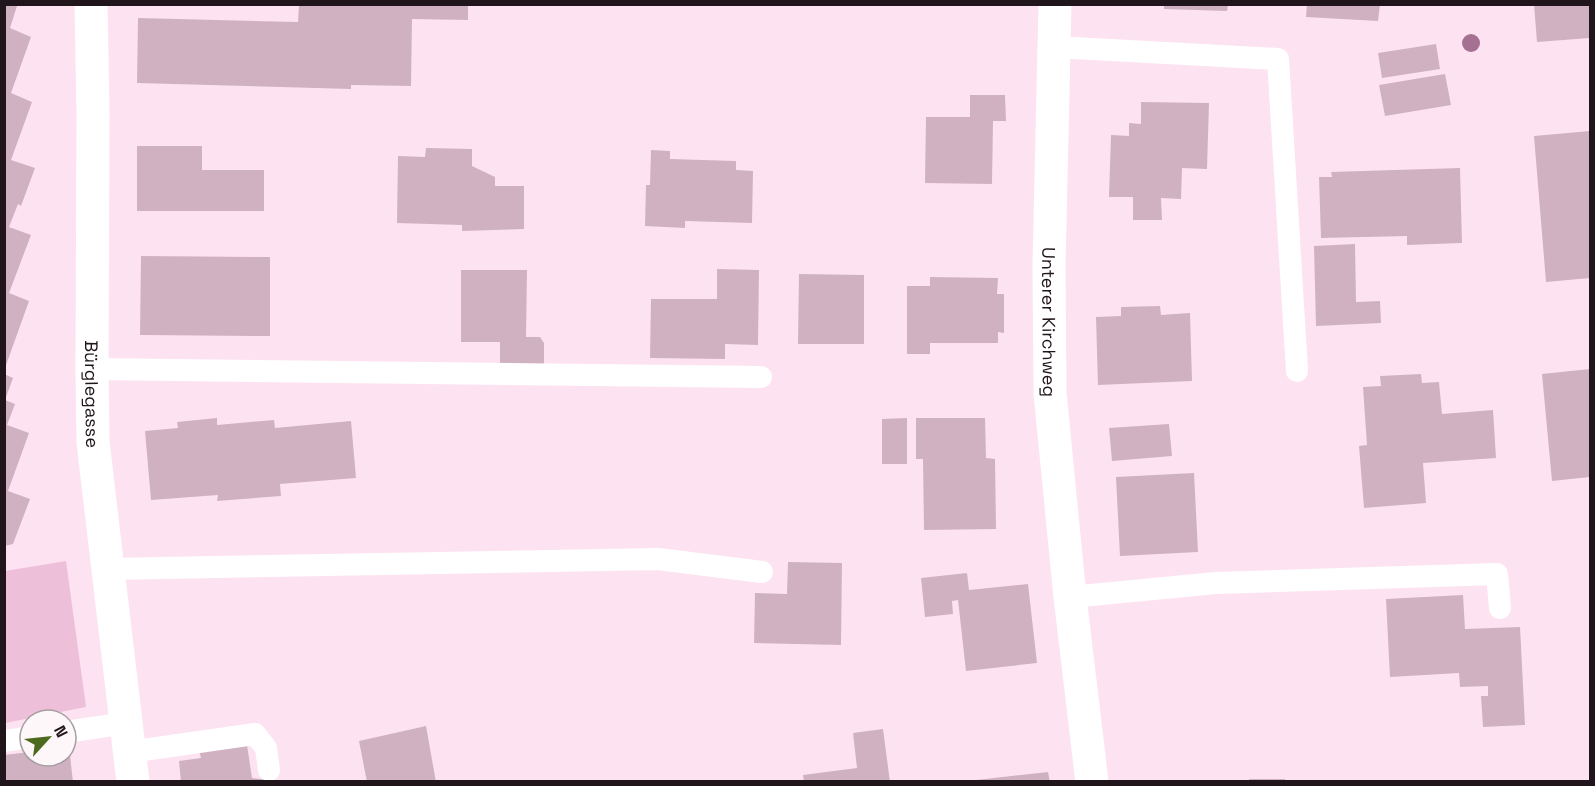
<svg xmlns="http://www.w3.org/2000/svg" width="1595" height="786" viewBox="0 0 1595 786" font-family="'Space Grotesk',sans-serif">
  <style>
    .green { fill: #eebfd9 }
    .building { fill: #d0b1c2 }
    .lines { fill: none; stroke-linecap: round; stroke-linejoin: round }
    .service { stroke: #fff; stroke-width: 22 }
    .minor { stroke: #fff; stroke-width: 33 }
    .tree { fill: #a57192 }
    .labels { text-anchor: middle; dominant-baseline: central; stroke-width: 6; stroke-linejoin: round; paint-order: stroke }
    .street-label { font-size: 18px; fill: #20151b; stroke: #fdf7fa }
  </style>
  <rect width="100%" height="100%" fill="#fde3f1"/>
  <!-- green -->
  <path class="green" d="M 66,561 L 86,707 L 5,723 L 5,571 Z"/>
  <!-- building -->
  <path class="building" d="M 4,4 L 17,6 L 10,28 L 31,37 L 11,93 L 32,102 L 11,160 L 35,168 L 21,206 L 18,204 L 9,227 L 31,235 L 9,293 L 29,301 L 5,368 Z
    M 1164,4 L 1228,4 L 1227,11 L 1164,9 Z
    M 1307,4 L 1380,4 L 1378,21 L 1306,17 Z
    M 1534,4 L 1590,4 L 1590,38 L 1537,42 Z
    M 299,5 L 468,5 L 468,20 L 412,19 L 411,86 L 351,85 L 351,89 L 137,83 L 138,18 L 298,22 Z
    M 1436,44 L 1440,69 L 1382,78 L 1378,53 Z
    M 1445,74 L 1451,105 L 1385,116 L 1379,85 Z
    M 970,95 L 1005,95 L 1006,121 L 993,121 L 992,184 L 925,183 L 926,117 L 970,117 Z
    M 1141,102 L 1209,103 L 1207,169 L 1182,168 L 1181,199 L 1161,198 L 1162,220 L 1133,220 L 1133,197 L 1109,197 L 1111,135 L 1129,136 L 1129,123 L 1141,124 Z
    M 1590,131 L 1590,278 L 1546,282 L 1534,136 Z
    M 137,146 L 202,146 L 202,170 L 264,170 L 264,211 L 137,211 Z
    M 426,148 L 472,149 L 472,166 L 495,177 L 495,186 L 524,186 L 524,229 L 462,231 L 462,225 L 397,223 L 398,156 L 425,157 Z
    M 651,150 L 670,151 L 670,159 L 736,161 L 736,170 L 753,171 L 752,223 L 685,221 L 685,228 L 645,226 L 646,185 L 650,185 Z
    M 1460,168 L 1462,243 L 1407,245 L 1407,236 L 1321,238 L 1319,177 L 1332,177 L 1331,172 Z
    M 1355,244 L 1356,302 L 1380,301 L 1381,323 L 1316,326 L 1314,246 Z
    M 141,256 L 270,257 L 270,336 L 140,335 Z
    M 717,269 L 759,270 L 758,345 L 725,344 L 725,359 L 650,358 L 651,299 L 717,299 Z
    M 461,270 L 527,270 L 526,337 L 540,337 L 544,343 L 544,365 L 500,364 L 500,342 L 461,342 Z
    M 799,274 L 864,275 L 864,344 L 798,344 Z
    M 930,277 L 998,278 L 997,294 L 1004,294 L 1004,333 L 998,332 L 998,343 L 930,343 L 930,354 L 907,354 L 907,286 L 930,286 Z
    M 1160,306 L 1161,315 L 1190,313 L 1192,381 L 1098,385 L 1096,317 L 1121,316 L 1121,307 Z
    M 1590,369 L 1590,477 L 1552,481 L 1542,374 Z
    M 4,374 L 13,378 L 5,400 L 15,404 L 7,425 L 29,433 L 8,491 L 30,499 L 13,544 L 4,546 Z
    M 1421,374 L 1422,383 L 1439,382 L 1442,414 L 1493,410 L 1496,458 L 1423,463 L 1426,503 L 1364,508 L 1359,446 L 1367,445 L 1363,387 L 1381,386 L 1380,376 Z
    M 217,418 L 217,425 L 274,420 L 275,428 L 351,421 L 356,478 L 280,484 L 281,496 L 217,501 L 218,495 L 151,500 L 145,431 L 178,428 L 177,422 Z
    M 907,418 L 907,464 L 882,464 L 882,419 Z
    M 916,418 L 985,418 L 986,458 L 995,459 L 996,529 L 924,530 L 923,459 L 916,459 Z
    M 1169,424 L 1172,456 L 1112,461 L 1109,428 Z
    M 1194,473 L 1198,552 L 1120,556 L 1116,477 Z
    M 788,562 L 842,563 L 841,645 L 754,643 L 755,593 L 787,594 Z
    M 967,573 L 969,590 L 1028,584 L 1037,663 L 966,671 L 958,600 L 952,601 L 953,614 L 925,617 L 921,578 Z
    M 1463,595 L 1465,629 L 1520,627 L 1525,725 L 1483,727 L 1481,696 L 1488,696 L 1488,686 L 1460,687 L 1459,673 L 1390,677 L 1386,599 Z
    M 426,726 L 436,782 L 367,782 L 359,741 Z
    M 883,729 L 890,782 L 804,782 L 803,775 L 857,768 L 853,733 Z
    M 247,745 L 252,778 L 269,780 L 269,782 L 181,782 L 179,761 L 201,758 L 199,751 Z
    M 66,747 L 69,747 L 73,782 L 4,782 L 4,755 L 30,752 L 30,756 L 66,756 Z
    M 1048,772 L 1050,782 L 976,782 L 976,780 Z
    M 1249,779 L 1285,779 L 1285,782 L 1249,782 Z"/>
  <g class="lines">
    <!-- service -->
    <path class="service" d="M 1055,47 L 1278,59 L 1297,371
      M 92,369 L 761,377
      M 108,569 L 658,559 L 762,572
      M 1070,597 L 1216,583 L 1497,574 L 1500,608
      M 66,732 L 126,723
      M 4,741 L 30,737
      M 129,752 L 255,734 L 266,748 L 269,770"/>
    <!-- minor -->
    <g class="minor">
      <path id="s1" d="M 91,4 L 93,113 L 92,369 L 93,442 L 133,782"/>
      <path id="s2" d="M 1055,4 L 1049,265 L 1050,393 L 1070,597 L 1092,782"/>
    </g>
  </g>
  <!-- trees -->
  <circle class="tree" cx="1471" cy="43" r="9"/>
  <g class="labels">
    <!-- street labels -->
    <g class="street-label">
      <text stroke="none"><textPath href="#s2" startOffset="318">Unterer Kirchweg</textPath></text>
      <text stroke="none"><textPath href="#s1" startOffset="390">Bürglegasse</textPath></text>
    </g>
  </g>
  <!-- border -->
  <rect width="1595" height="786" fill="none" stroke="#20151b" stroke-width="12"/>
  <!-- north arrow -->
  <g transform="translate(48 738) rotate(63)"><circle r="28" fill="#fdf7fa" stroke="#a59da1" stroke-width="1.5"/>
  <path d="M0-4.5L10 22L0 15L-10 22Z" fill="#4d691d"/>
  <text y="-9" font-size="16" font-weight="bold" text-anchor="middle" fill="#20151b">N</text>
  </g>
</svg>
